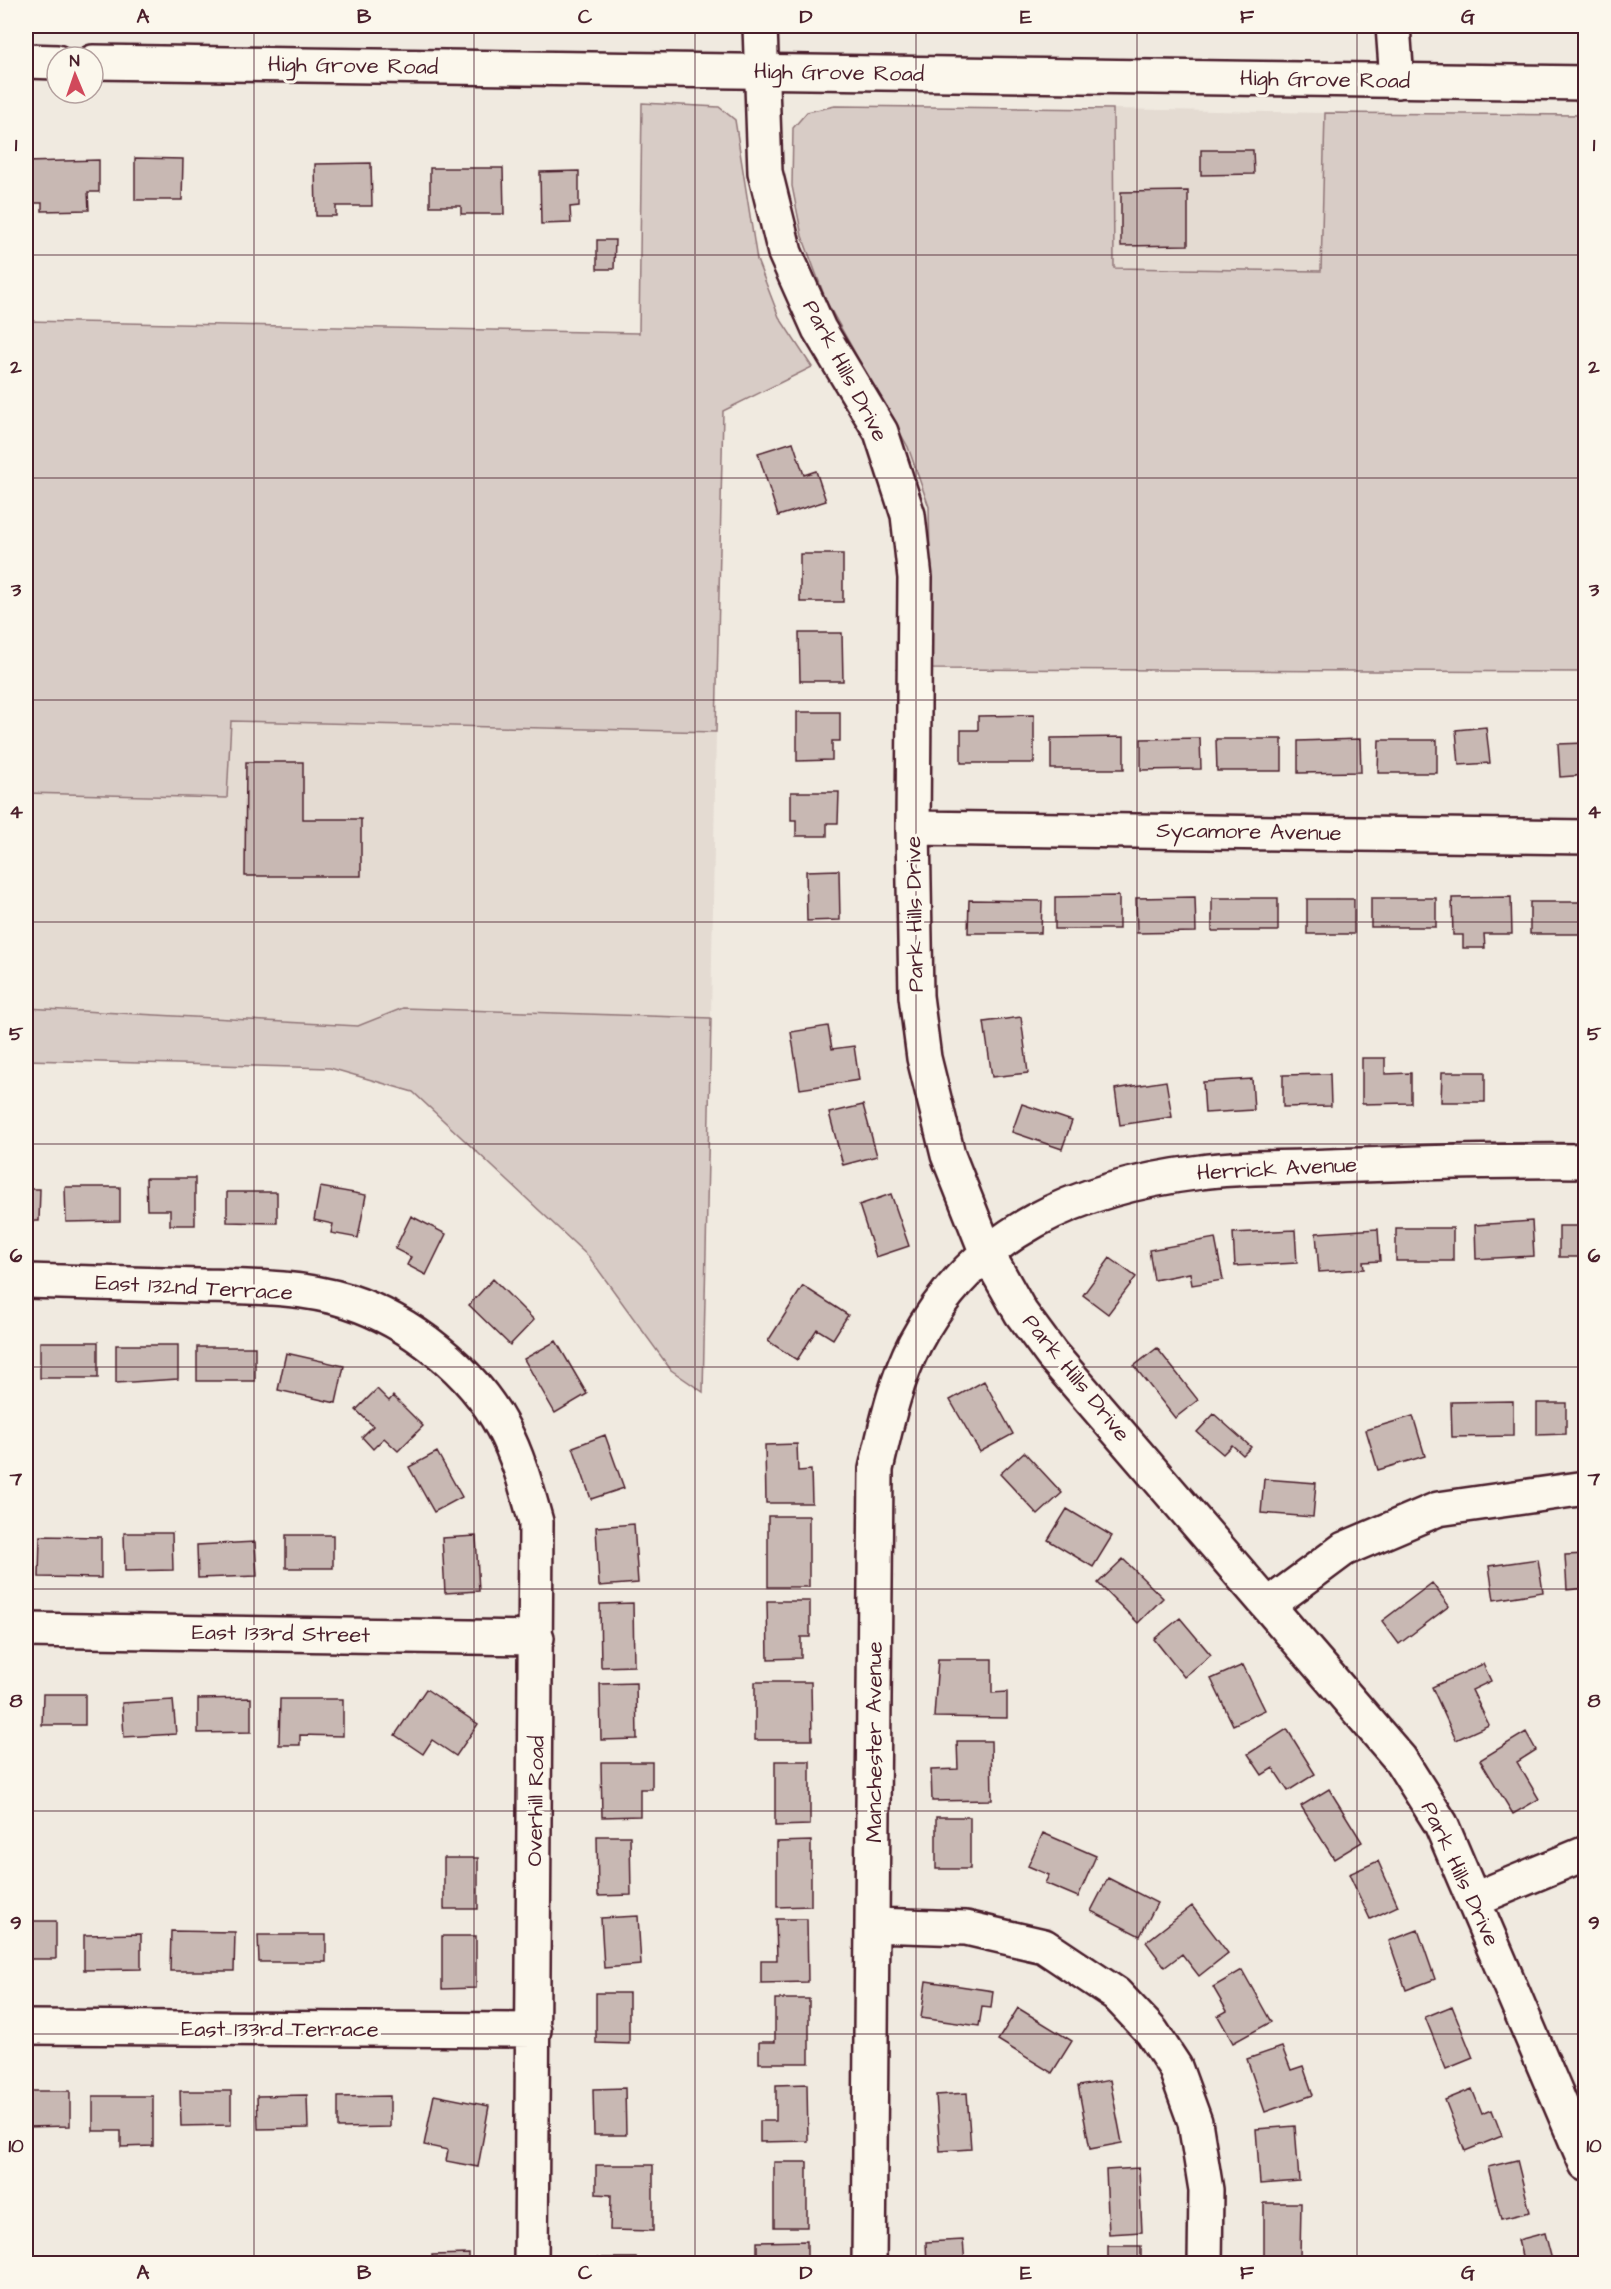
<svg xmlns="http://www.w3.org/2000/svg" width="1611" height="2289" viewBox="0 0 1611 2289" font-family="'Architects Daughter',sans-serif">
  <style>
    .built { fill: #e4dbd2 }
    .green { fill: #d8ccc6; stroke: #917678; stroke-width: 1.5 }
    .building { fill: #c8b8b3; stroke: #4a1f2b; stroke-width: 1.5 }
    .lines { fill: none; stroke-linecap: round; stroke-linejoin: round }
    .minor-casing { stroke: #4a1f2b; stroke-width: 38 }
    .major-casing { stroke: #4a1f2b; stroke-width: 38 }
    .minor { stroke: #fbf7ec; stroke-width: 33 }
    .major { stroke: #fbf7ec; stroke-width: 33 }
    .grid { fill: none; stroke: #4a1f2b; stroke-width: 1.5; stroke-opacity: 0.55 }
    .labels { text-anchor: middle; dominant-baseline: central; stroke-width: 6; stroke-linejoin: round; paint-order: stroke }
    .street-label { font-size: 22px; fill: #4a1f2b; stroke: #fbf7ec }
    .neatline { fill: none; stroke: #4a1f2b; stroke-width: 2 }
    .grid-label { font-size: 20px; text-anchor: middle; font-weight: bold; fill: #4a1f2b }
  </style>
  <rect width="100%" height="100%" fill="#f0eae0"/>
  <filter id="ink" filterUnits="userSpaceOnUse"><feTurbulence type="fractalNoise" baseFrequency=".0167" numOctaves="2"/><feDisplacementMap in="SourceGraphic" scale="12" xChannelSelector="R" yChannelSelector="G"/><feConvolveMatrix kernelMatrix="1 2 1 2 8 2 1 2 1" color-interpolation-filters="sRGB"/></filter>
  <g filter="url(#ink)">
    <!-- built -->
    <path class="built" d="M 1113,109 L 1325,113 L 1322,271 L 1114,268 Z
      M 231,721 L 716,732 L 711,1018 L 404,1008 L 358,1026 L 26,1008 L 26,793 L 227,798 Z"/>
    <!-- green -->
    <path class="green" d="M 642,103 L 719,107 L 735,120 L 757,260 L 779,317 L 812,367 L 723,411 L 716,732 L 231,721 L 227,798 L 26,793 L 26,321 L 639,333 Z
      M 835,106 L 1113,109 L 1114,268 L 1321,271 L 1325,113 L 1585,115 L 1585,672 L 932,669 L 929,507 L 908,447 L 827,303 L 802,236 L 792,186 L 793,128 L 807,112 Z
      M 26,1008 L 358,1026 L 403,1008 L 711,1018 L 703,1392 L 671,1370 L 589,1257 L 413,1092 L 330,1068 L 26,1060 Z"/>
    <!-- building -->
    <path class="building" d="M 1201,150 L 1253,150 L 1254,174 L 1201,175 Z
      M 135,158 L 183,159 L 182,200 L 135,200 Z
      M 99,160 L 99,192 L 88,192 L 89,210 L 42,211 L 42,203 L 26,203 L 26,162 Z
      M 371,163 L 372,206 L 336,206 L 336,216 L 316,216 L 315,164 Z
      M 430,168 L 503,168 L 504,214 L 461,214 L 461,206 L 430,206 Z
      M 579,171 L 579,206 L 570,207 L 571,223 L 541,224 L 540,172 Z
      M 1188,191 L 1188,245 L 1121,246 L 1121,192 Z
      M 597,240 L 615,240 L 614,269 L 597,269 Z
      M 793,442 L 804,475 L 816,471 L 826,501 L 778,516 L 758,453 Z
      M 800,554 L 843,554 L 843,602 L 800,602 Z
      M 799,633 L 842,633 L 843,681 L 800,681 Z
      M 797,712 L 840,712 L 840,741 L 832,741 L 832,760 L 797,761 Z
      M 1034,715 L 1034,763 L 961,763 L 961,730 L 978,730 L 978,716 Z
      M 1486,727 L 1490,763 L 1459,765 L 1456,730 Z
      M 1124,737 L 1124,769 L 1051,769 L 1051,738 Z
      M 1200,738 L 1201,769 L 1141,770 L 1141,739 Z
      M 1216,739 L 1282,739 L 1282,771 L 1217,771 Z
      M 1360,739 L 1361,772 L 1298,773 L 1298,741 Z
      M 1379,740 L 1437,740 L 1437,773 L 1378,773 Z
      M 1586,743 L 1586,775 L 1560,777 L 1558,744 Z
      M 246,762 L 303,762 L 303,819 L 361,819 L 361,876 L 245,876 Z
      M 791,792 L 839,792 L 838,823 L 827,823 L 827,836 L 796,836 L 796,820 L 791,820 Z
      M 839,870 L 840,920 L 807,921 L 806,871 Z
      M 1119,896 L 1119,929 L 1055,929 L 1055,897 Z
      M 1195,897 L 1196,932 L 1137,933 L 1136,898 Z
      M 1511,897 L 1512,934 L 1484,934 L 1485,948 L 1463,948 L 1463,935 L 1453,935 L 1452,898 Z
      M 1212,898 L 1278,898 L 1278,931 L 1212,931 Z
      M 1371,898 L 1436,898 L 1436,927 L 1371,927 Z
      M 1307,899 L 1354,899 L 1354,934 L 1307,934 Z
      M 969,900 L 1042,901 L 1041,933 L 968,933 Z
      M 1530,902 L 1586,902 L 1586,934 L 1530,934 Z
      M 1021,1017 L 1028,1073 L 992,1077 L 984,1022 Z
      M 828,1026 L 832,1049 L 854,1046 L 859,1080 L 800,1089 L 791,1032 Z
      M 1362,1058 L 1385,1058 L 1385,1074 L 1411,1073 L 1411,1103 L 1362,1104 Z
      M 1442,1072 L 1485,1072 L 1485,1102 L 1441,1102 Z
      M 1330,1074 L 1331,1106 L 1283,1107 L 1283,1075 Z
      M 1252,1079 L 1254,1110 L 1205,1113 L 1203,1082 Z
      M 1166,1081 L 1172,1117 L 1120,1125 L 1115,1089 Z
      M 1022,1104 L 1072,1121 L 1062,1149 L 1012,1132 Z
      M 863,1105 L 877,1156 L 843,1165 L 829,1113 Z
      M 146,1178 L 195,1178 L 195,1225 L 170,1225 L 170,1210 L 147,1210 Z
      M 65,1187 L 120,1187 L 120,1221 L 66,1222 Z
      M 320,1187 L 366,1195 L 358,1238 L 331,1233 L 333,1224 L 314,1220 Z
      M 26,1189 L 40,1189 L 39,1221 L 26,1221 Z
      M 227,1192 L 277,1192 L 277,1223 L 227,1222 Z
      M 891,1194 L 909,1246 L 876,1257 L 859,1205 Z
      M 411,1216 L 446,1234 L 426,1275 L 407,1265 L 411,1257 L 395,1249 Z
      M 1532,1221 L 1534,1256 L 1476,1259 L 1475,1225 Z
      M 1559,1226 L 1586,1226 L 1586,1257 L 1559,1257 Z
      M 1396,1228 L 1453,1228 L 1453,1261 L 1396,1261 Z
      M 1378,1229 L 1380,1261 L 1363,1262 L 1364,1269 L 1319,1272 L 1316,1233 Z
      M 1295,1230 L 1297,1263 L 1235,1266 L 1233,1233 Z
      M 1215,1238 L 1223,1280 L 1192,1285 L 1190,1273 L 1154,1280 L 1149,1250 Z
      M 1110,1258 L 1136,1277 L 1108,1314 L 1083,1295 Z
      M 493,1279 L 534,1320 L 510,1345 L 469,1305 Z
      M 803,1286 L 848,1315 L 833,1339 L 817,1329 L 797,1360 L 768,1341 Z
      M 556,1341 L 587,1394 L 555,1413 L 524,1359 Z
      M 40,1342 L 98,1342 L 98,1378 L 40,1378 Z
      M 116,1345 L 178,1345 L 178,1379 L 116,1383 Z
      M 197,1347 L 255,1347 L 255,1381 L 197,1381 Z
      M 1157,1348 L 1198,1400 L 1175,1418 L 1134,1366 Z
      M 286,1353 L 344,1366 L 336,1403 L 278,1390 Z
      M 984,1381 L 1013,1434 L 980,1452 L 950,1400 Z
      M 377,1389 L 389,1401 L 393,1396 L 423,1426 L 398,1451 L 384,1438 L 373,1449 L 362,1437 L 373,1426 L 356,1410 Z
      M 1513,1401 L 1513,1436 L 1452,1437 L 1451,1402 Z
      M 1537,1403 L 1566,1403 L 1566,1434 L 1537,1435 Z
      M 1214,1414 L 1251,1447 L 1243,1455 L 1232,1445 L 1223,1454 L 1197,1432 Z
      M 1413,1416 L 1425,1456 L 1378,1470 L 1366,1430 Z
      M 605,1435 L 624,1488 L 591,1499 L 573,1447 Z
      M 797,1444 L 798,1471 L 811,1470 L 812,1503 L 766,1503 L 765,1445 Z
      M 437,1452 L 462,1497 L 434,1512 L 409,1467 Z
      M 1024,1452 L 1062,1493 L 1038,1515 L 1000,1474 Z
      M 1264,1479 L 1316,1483 L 1313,1517 L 1261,1513 Z
      M 1067,1509 L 1112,1536 L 1093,1567 L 1048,1540 Z
      M 768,1516 L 809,1516 L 809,1587 L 768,1587 Z
      M 634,1524 L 638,1583 L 599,1586 L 596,1527 Z
      M 124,1533 L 172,1533 L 173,1570 L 125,1571 Z
      M 286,1535 L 333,1535 L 333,1568 L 286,1568 Z
      M 40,1536 L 101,1537 L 101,1578 L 39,1577 Z
      M 476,1536 L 479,1591 L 445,1593 L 442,1538 Z
      M 255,1542 L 257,1576 L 198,1578 L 197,1545 Z
      M 1586,1554 L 1586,1588 L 1567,1590 L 1565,1555 Z
      M 1123,1559 L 1163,1598 L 1138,1623 L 1098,1583 Z
      M 1538,1559 L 1543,1592 L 1494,1600 L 1489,1566 Z
      M 1432,1583 L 1449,1606 L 1399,1644 L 1382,1621 Z
      M 767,1601 L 810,1601 L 810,1637 L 801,1637 L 801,1658 L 768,1659 Z
      M 633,1603 L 634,1666 L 601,1667 L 600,1604 Z
      M 1180,1618 L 1211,1655 L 1184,1677 L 1154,1639 Z
      M 938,1659 L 992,1659 L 992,1693 L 1007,1692 L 1007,1718 L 934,1717 Z
      M 1483,1664 L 1491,1681 L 1472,1690 L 1489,1725 L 1456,1740 L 1432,1687 Z
      M 1243,1665 L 1265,1710 L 1233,1725 L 1211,1679 Z
      M 755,1682 L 811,1682 L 812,1740 L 755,1740 Z
      M 636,1683 L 637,1739 L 601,1740 L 600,1684 Z
      M 426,1689 L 478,1724 L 456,1756 L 432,1740 L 423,1754 L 395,1735 Z
      M 43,1694 L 85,1694 L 85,1725 L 42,1725 Z
      M 251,1698 L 251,1732 L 198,1733 L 198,1699 Z
      M 280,1699 L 343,1699 L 343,1736 L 300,1735 L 300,1745 L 279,1745 Z
      M 173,1700 L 176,1734 L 124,1737 L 122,1703 Z
      M 1287,1729 L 1315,1774 L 1288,1791 L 1273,1768 L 1262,1775 L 1248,1754 Z
      M 1526,1732 L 1536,1750 L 1517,1762 L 1539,1799 L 1513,1814 L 1480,1760 Z
      M 957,1741 L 991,1741 L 992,1800 L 932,1801 L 931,1770 L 958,1769 Z
      M 775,1761 L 810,1761 L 810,1825 L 775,1826 Z
      M 601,1762 L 652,1762 L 652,1789 L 640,1789 L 640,1816 L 602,1817 Z
      M 1329,1789 L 1362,1842 L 1334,1859 L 1301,1806 Z
      M 936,1817 L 970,1817 L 970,1869 L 936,1869 Z
      M 1043,1833 L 1096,1856 L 1078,1897 L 1045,1883 L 1049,1875 L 1028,1866 Z
      M 597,1836 L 630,1836 L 631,1895 L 598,1896 Z
      M 811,1841 L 811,1906 L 777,1907 L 777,1842 Z
      M 444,1858 L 478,1858 L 478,1909 L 444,1909 Z
      M 1378,1861 L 1398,1906 L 1370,1919 L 1349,1874 Z
      M 1108,1878 L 1157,1903 L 1140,1936 L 1091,1911 Z
      M 1192,1906 L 1228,1953 L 1199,1976 L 1182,1954 L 1165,1967 L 1146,1942 Z
      M 638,1916 L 641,1965 L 604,1968 L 601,1918 Z
      M 776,1919 L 807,1919 L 808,1982 L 761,1983 L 761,1960 L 777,1960 Z
      M 1585,1919 L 1586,1919 L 1586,1997 L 1584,1997 Z
      M 26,1921 L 56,1921 L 56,1959 L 26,1959 Z
      M 1418,1930 L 1435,1979 L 1406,1990 L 1389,1941 Z
      M 171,1931 L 235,1932 L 234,1971 L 170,1971 Z
      M 141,1934 L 141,1969 L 84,1970 L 84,1935 Z
      M 258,1935 L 326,1935 L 326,1962 L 259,1962 Z
      M 442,1936 L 476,1936 L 476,1988 L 442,1989 Z
      M 1242,1970 L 1271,2022 L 1233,2043 L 1218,2016 L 1227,2011 L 1213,1987 Z
      M 926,1981 L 993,1991 L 991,2008 L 982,2007 L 979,2026 L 921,2018 Z
      M 596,1993 L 629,1993 L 629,2044 L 596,2043 Z
      M 775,1999 L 809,1999 L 809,2063 L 759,2063 L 759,2042 L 775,2042 Z
      M 1452,2006 L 1473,2058 L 1446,2069 L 1425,2017 Z
      M 1018,2008 L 1072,2041 L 1052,2073 L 998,2040 Z
      M 1282,2047 L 1291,2070 L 1303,2066 L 1313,2095 L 1265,2112 L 1247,2059 Z
      M 1110,2080 L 1122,2143 L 1090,2149 L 1078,2086 Z
      M 807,2084 L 808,2141 L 760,2142 L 760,2121 L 776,2121 L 776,2085 Z
      M 625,2088 L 626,2135 L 594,2135 L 593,2089 Z
      M 1472,2089 L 1482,2114 L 1492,2110 L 1502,2136 L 1465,2151 L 1445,2100 Z
      M 26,2091 L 70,2091 L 70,2126 L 26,2127 Z
      M 180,2091 L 231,2091 L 231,2125 L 181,2126 Z
      M 967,2093 L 971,2149 L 940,2151 L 936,2095 Z
      M 307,2095 L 308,2128 L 258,2129 L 257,2096 Z
      M 434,2095 L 489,2106 L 478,2167 L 446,2161 L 448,2150 L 424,2145 Z
      M 93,2096 L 153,2096 L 153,2146 L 121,2147 L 121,2131 L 93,2131 Z
      M 390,2096 L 390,2127 L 338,2128 L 338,2097 Z
      M 1295,2126 L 1299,2181 L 1260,2184 L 1256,2129 Z
      M 1517,2160 L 1530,2212 L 1501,2219 L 1488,2167 Z
      M 774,2162 L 807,2162 L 807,2227 L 774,2227 Z
      M 596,2165 L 653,2165 L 653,2231 L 610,2230 L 611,2195 L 596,2194 Z
      M 1139,2168 L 1142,2232 L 1109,2234 L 1106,2170 Z
      M 1264,2203 L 1301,2203 L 1300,2258 L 1264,2258 Z
      M 1545,2233 L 1553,2264 L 1524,2264 L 1518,2240 Z
      M 963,2240 L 965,2264 L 927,2264 L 926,2242 Z
      M 807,2241 L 807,2264 L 770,2264 L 770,2259 L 757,2260 L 757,2242 Z
      M 1108,2246 L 1141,2246 L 1141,2264 L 1108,2264 Z
      M 469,2254 L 469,2264 L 432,2264 L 432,2255 Z
      M 595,2258 L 636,2258 L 636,2264 L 595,2264 Z"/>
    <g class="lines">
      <!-- minor casing -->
      <g class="minor-casing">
        <path id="minor" d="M 760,26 L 765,172 L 785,253 L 819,329 L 881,432 L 908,515 L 915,578 L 913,828 L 916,996 L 924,1058 L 948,1155 L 986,1251 L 1021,1313 L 1052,1355 L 1400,1759 L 1441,1824 L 1586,2164
          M 1393,26 L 1397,81
          M 913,828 L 1586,837
          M 26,1281 C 83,1283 141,1284 199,1286 C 248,1287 300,1286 348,1301 C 410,1321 472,1370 503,1428 C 519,1458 527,1490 536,1522 L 531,2264
          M 1270,1604 L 1344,1549 L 1438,1509 L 1586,1488
          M 26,1630 L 537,1638
          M 1475,1899 L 1586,1853
          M 873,1925 L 966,1928 L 1044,1946 L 1116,1994 L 1152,2032 L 1175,2067 L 1195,2122 L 1206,2190 L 1205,2264
          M 26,2027 L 534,2030
          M 869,2264 L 876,1469 C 886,1426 895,1382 915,1343 C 975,1230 1079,1187 1201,1172 C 1235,1167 1270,1168 1305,1167 C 1399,1163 1492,1160 1586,1161"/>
      </g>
      <!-- major casing -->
      <g class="major-casing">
        <path id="major" d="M 26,61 L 57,62
          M 93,62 L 1586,83"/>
      </g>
      <!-- minor -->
      <use href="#minor" class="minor"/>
      <!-- major -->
      <use href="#major" class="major"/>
    </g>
  </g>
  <!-- grid -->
  <path class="grid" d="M 254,26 L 254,2264M 474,26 L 474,2264M 695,26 L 695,2264M 916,26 L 916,2264M 1137,26 L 1137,2264M 1357,26 L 1357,2264M 26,255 L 1586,255M 26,478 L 1586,478M 26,700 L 1586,700M 26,922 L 1586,922M 26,1144 L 1586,1144M 26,1367 L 1586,1367M 26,1589 L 1586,1589M 26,1811 L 1586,1811M 26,2034 L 1586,2034"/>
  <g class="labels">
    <!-- street labels -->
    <g class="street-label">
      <text transform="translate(353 66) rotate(1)">High Grove Road</text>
      <text transform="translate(839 73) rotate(1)">High Grove Road</text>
      <text transform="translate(1325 80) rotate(1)">High Grove Road</text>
      <text transform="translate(845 371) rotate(62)">Park Hills Drive</text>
      <text transform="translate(1249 832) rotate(1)">Sycamore Avenue</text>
      <text transform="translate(915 914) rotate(-91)">Park Hills Drive</text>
      <text transform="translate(1277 1169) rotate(-3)">Herrick Avenue</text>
      <text transform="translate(194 1288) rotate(3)">East 132nd Terrace</text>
      <text transform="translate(1076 1378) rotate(51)">Park Hills Drive</text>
      <text transform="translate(281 1634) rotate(1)">East 133rd Street</text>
      <text transform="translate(874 1742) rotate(-90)">Manchester Avenue</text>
      <text transform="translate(536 1801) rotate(-89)">Overhill Road</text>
      <text transform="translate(1460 1874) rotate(65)">Park Hills Drive</text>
      <text x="280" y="2029">East 133rd Terrace</text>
    </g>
  </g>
  <!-- margin -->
  <rect width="1611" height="2289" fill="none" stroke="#fbf7ec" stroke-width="66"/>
  <!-- north arrow -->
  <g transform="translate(75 75) rotate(358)"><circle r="28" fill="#fbf7ec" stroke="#b4a19f" stroke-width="1.5"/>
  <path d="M0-4.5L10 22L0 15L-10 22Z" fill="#d1495b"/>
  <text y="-9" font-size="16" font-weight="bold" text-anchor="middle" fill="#4a1f2b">N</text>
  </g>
  <rect x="33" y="33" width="1545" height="2223" class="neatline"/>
  <g class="grid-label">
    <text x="143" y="23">A</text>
    <text x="364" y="23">B</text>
    <text x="585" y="23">C</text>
    <text x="806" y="23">D</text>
    <text x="1026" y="23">E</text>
    <text x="1247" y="23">F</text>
    <text x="1468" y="23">G</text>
    <text x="16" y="151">1</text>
    <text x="1594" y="151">1</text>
    <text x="16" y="373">2</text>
    <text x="1594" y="373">2</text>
    <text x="16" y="596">3</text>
    <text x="1594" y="596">3</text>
    <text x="16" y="818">4</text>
    <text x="1594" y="818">4</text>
    <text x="16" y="1040">5</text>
    <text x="1594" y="1040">5</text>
    <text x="16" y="1262">6</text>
    <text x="1594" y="1262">6</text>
    <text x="16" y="1485">7</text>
    <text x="1594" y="1485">7</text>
    <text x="16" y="1707">8</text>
    <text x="1594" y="1707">8</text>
    <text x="16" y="1929">9</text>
    <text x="1594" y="1929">9</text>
    <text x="16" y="2152">10</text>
    <text x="1594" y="2152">10</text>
    <text x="143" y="2279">A</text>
    <text x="364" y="2279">B</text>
    <text x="585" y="2279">C</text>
    <text x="806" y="2279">D</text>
    <text x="1026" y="2279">E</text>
    <text x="1247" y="2279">F</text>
    <text x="1468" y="2279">G</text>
  </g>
</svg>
